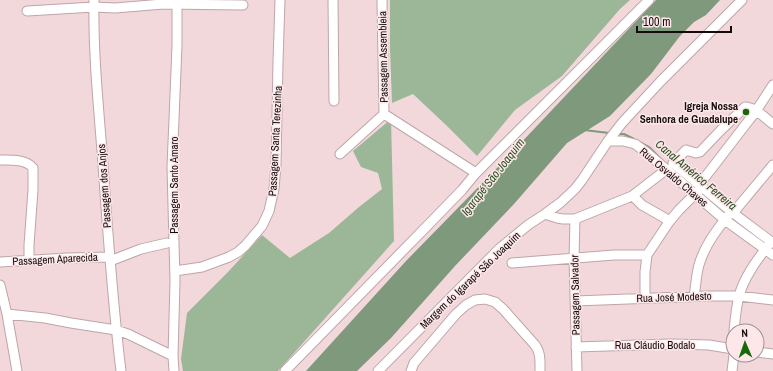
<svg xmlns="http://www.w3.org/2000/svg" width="773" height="371" viewBox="0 0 773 371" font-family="'Archivo Narrow',sans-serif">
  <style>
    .forest { fill: #9cb798 }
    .water { fill: #7e997b }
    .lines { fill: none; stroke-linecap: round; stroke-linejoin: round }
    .stream { stroke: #7e997b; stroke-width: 2 }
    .minor-casing { stroke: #bea5a8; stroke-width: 11 }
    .minor { stroke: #fff; stroke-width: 9 }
    .poi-dot { fill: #16680b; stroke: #fde7e9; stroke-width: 1.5 }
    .labels { text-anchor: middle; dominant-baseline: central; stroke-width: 3; stroke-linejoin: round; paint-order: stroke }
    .street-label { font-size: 11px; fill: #130b0c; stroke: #fde7e9 }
    .poi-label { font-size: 11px; font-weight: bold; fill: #130b0c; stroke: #fde7e9; text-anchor: end }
    .water-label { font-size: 12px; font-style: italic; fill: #2a5025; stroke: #fde7e9 }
  </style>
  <rect width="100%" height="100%" fill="#f3d8db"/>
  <!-- forest -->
  <path class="forest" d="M 390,0 L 630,0 L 620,9 L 562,76 L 515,110 L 477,156 L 446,125 L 413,94 L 392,103 L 390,49 Z
    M 391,119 L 394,241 L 278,371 L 183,371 L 181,359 L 187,313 L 228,272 L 262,235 L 290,258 L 329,233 L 359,207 L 382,189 L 378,173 L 361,167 L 353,151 Z"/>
  <!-- water -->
  <path class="water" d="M 656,0 L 720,0 L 706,15 L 694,22 L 680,36 L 651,74 L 610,116 L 567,143 L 514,204 L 455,266 L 391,338 L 357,371 L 306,371 L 406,261 L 497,168 Z"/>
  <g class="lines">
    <!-- stream -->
    <path class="stream" d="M 584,130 L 609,133
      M 618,134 L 624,134 L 634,139
      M 640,142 L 649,147 L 663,161
      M 715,205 L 727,215
      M 730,218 L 765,243"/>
    <!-- minor casing -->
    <g class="minor-casing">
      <path id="minor" d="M 94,0 C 93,50 98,101 102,151 C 107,224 112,298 121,371
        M 333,0 L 334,101
        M 382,0 L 384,114 L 476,173
        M 27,11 L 94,7 L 115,8 L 163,4 L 243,5
        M 773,124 C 765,118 755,107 745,107 L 721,130 L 700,152 L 696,153 L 686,150 L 673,163 L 733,213 L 773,243
        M 608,141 L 623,141 L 635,144 L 646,152 L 725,220 L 773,255
        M 340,154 L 384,114
        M 0,160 C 10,160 26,159 33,168 L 33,190 L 29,245 L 29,260
        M 699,185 L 756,111 L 773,85
        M 633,196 L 642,205 L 670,221
        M 733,213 L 773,165
        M 545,214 L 557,218 L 563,219 L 575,219 L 632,196 L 667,169
        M 575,219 L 574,258 L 577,371
        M 110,261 L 141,249 L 167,243
        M 0,262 L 68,258 L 110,257
        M 512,263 L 614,255 L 647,255
        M 175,271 L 202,267 L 229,257 L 238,252 L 245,246 L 262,226 L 269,211 L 274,189 L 276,165 L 278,62 L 280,0
        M 0,285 L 7,314 L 17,371
        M 694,296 C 696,286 696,275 699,265 C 704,247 716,230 728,216
        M 645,298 L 645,272 L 647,255 L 669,222 L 679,210 L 699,190
        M 575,301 L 708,296 L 739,296 L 773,300
        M 7,314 L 45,318 L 71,323 L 116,330 L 128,334 L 173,356
        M 734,331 C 735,320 736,308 739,296 C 744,277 757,260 769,244
        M 576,347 L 671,344 L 709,345 L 733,349
        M 757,352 L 773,354
        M 174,371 L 173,356 L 175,281 L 172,167 L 177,46 L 177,0
        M 285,371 L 430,223 L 462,190 L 476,173 L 649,0
        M 378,371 L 499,249 L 528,225 L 545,214 L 560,203 L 575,189 L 582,180 L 608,141 L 622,123 L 660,82 L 742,0
        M 411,371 L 414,363 L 456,314 L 466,305 L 475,300 L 485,299 L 495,302 L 503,309 L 535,345 C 541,353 540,362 540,371
        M 732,371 L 734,355"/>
    </g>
    <!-- minor -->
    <use href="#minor" class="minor"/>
  </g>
  <!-- markers -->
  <circle class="poi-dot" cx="746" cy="112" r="4"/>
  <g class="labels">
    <!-- street labels -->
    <g class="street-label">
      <text transform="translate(383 57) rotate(-91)">Passagem Assembleia</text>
      <text transform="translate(275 141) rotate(-87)">Passagem Santa Terezinha</text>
      <text transform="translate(674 177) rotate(40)">Rua Osvaldo Chaves</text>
      <text transform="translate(174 185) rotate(-90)">Passagem Santo Amaro</text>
      <text transform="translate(104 186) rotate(-94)">Passagem dos Anjos</text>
      <text transform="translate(55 259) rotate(-3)">Passagem Aparecida</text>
      <text transform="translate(470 280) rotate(-44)">Margem do Igarapé São Joaquim</text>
      <text transform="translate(575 295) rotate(-91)">Passagem Salvador</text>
      <text transform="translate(674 297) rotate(-2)">Rua José Modesto</text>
      <text x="655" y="345">Rua Cláudio Bodalo</text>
    </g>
    <!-- poi labels -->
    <g class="poi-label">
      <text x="738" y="106">Igreja Nossa<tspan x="738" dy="13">Senhora de Guadalupe</tspan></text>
    </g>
    <!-- water labels -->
    <g class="water-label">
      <text transform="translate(696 175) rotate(40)">Canal Américo Ferreira</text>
      <text transform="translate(493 177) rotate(-52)">Igarapé São Joaquim</text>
    </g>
  </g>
  <!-- north arrow -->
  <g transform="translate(745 343) rotate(358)"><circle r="19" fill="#fde7e9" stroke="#9f8f91"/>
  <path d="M0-3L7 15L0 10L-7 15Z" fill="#16680b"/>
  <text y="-6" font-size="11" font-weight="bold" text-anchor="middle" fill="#130b0c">N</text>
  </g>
  <!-- scale -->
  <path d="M637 26v6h94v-6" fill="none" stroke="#130b0c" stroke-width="2"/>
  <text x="643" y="26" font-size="12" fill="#130b0c" stroke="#fde7e9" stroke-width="3" paint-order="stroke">100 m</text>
</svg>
